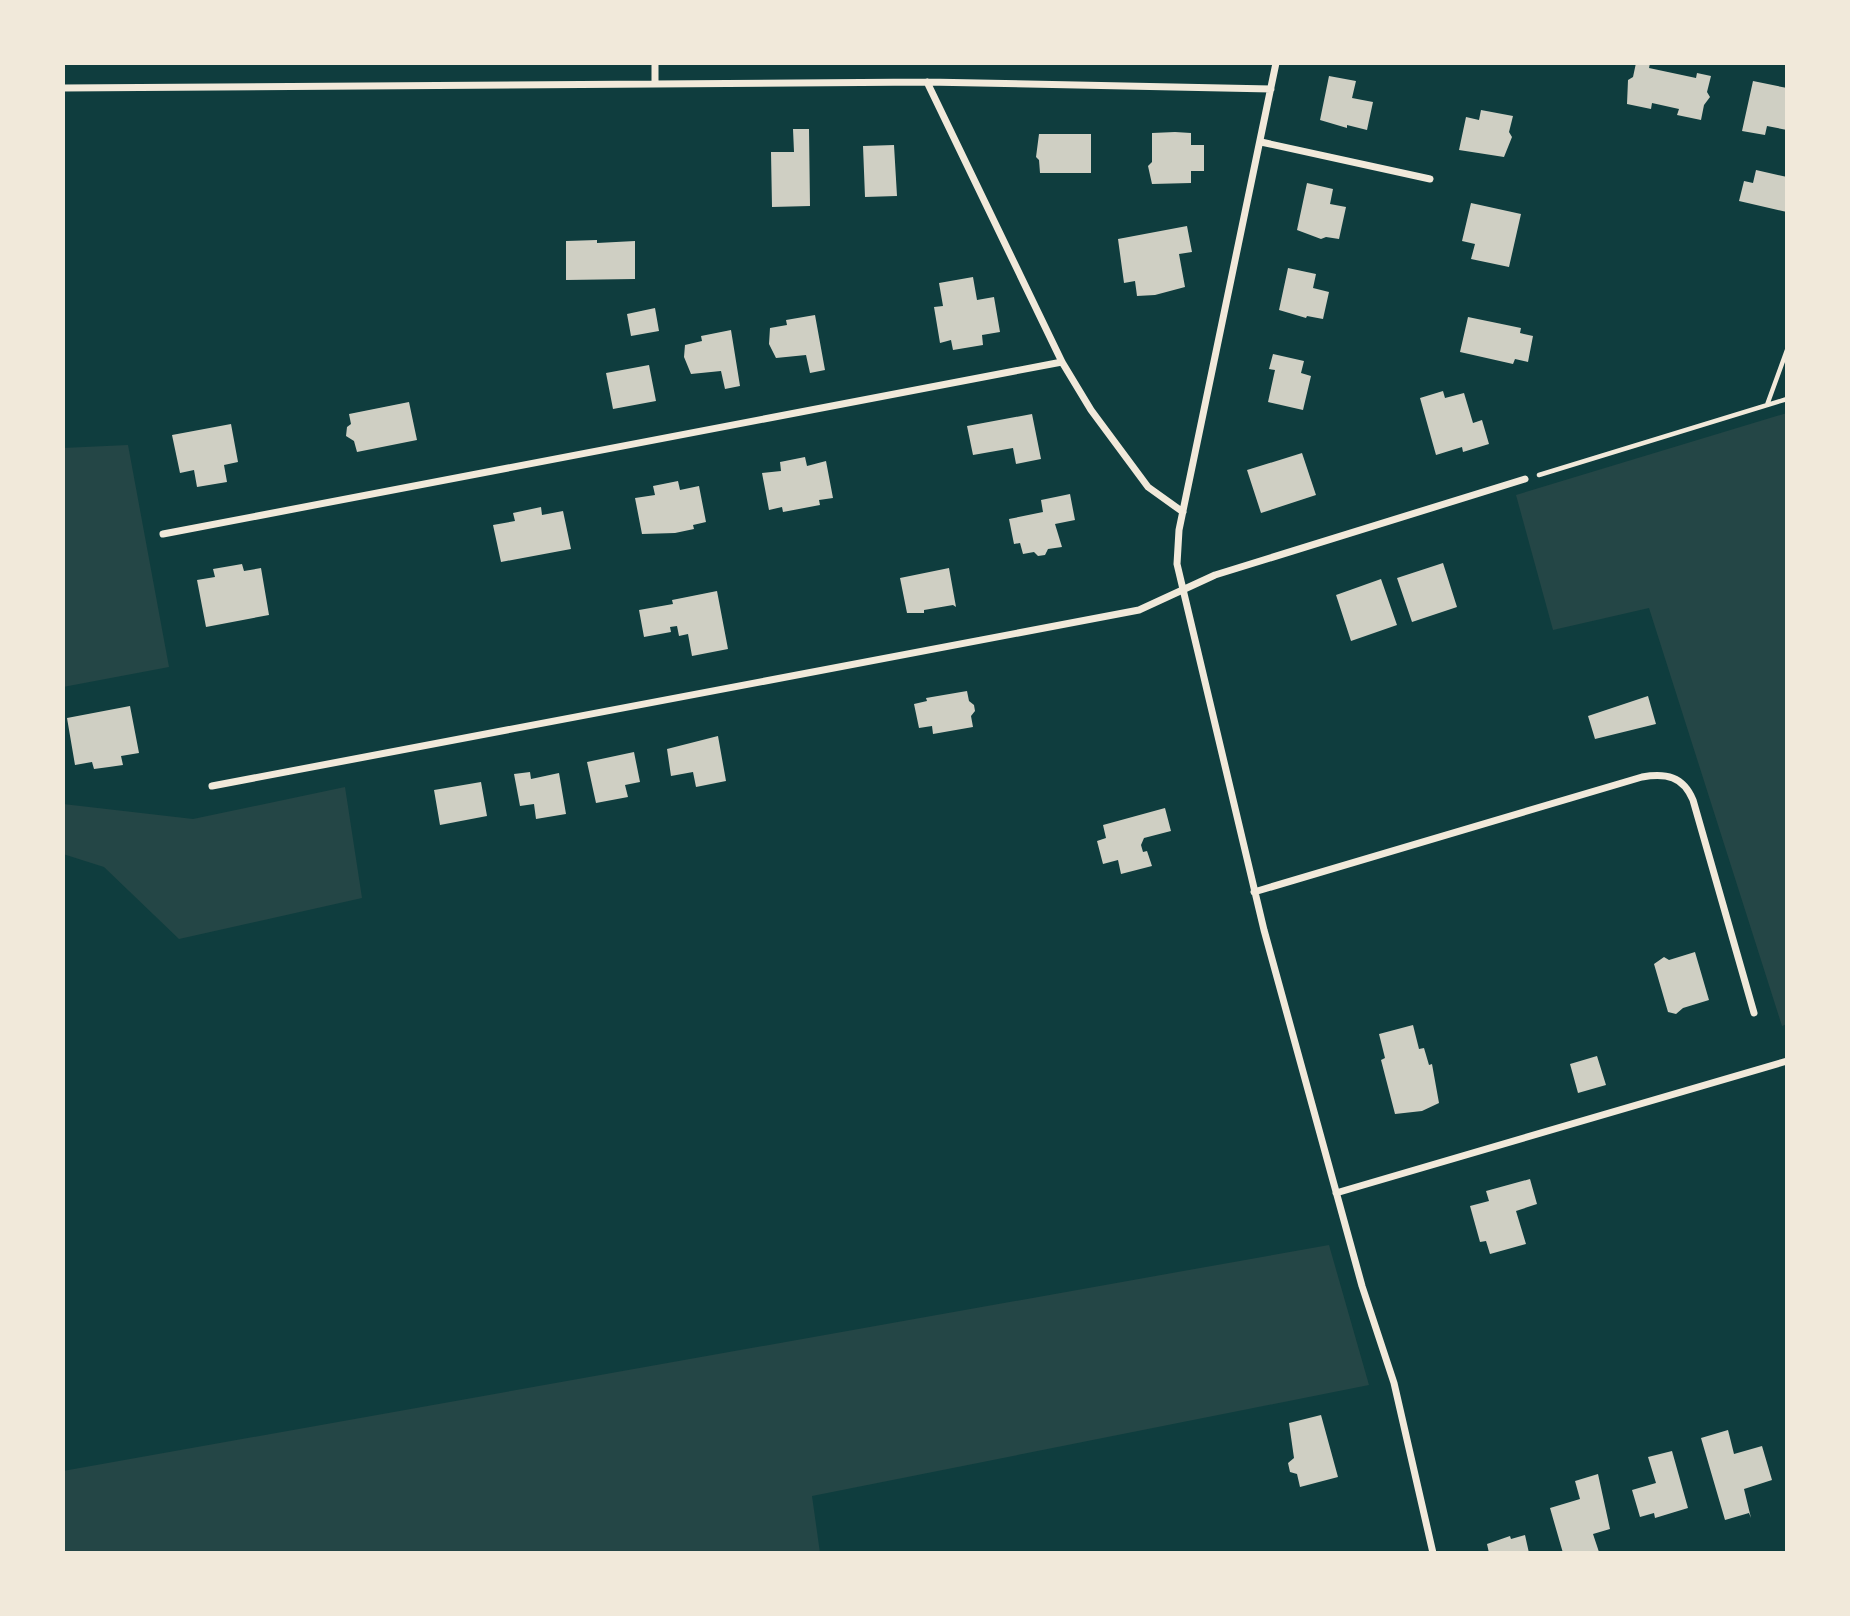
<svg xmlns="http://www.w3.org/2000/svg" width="1850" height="1616" viewBox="0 0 1850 1616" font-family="Cabin,sans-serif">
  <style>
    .green { fill: #244646 }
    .building { fill: #cfcfc3 }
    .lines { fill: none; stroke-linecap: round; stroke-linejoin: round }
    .path { stroke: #f1e9da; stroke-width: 4.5 }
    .minor { stroke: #f1e9da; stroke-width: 7 }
  </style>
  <rect width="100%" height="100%" fill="#0f3d3e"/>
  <!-- green -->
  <path class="green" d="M 1787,413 L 1787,1024 L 1782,1026 L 1649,608 L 1553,630 L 1516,495 Z
    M 128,445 L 169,667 L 63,687 L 63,448 Z
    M 345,787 L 362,898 L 179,939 L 104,867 L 63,854 L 63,804 L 193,819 Z
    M 1329,1245 L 1369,1385 L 812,1496 L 820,1553 L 63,1553 L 63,1471 Z"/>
  <!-- building -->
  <path class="building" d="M 1636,63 L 1650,63 L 1649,68 L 1696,78 L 1697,73 L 1711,76 L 1707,92 L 1710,97 L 1704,105 L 1701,120 L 1677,115 L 1679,109 L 1652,103 L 1651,109 L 1627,104 L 1628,80 L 1633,77 Z
    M 1329,76 L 1356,81 L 1352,98 L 1373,102 L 1367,130 L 1347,125 L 1347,128 L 1320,120 Z
    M 1753,81 L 1787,88 L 1787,130 L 1767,126 L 1765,135 L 1742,131 Z
    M 1481,110 L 1513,116 L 1509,132 L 1512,137 L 1504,157 L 1459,150 L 1466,117 L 1479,120 Z
    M 793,129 L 809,129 L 810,206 L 772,207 L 771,152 L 794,152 Z
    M 1175,132 L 1191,133 L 1191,145 L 1204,145 L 1204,171 L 1191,171 L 1191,183 L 1152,184 L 1148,166 L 1152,162 L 1152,133 Z
    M 1039,134 L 1091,134 L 1091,173 L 1040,173 L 1039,160 L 1036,157 Z
    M 894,145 L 897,196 L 865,197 L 863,146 Z
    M 1756,170 L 1787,177 L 1787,212 L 1739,201 L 1744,181 L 1753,183 Z
    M 1307,183 L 1333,189 L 1330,204 L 1346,207 L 1339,239 L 1326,237 L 1321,239 L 1297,230 Z
    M 1471,203 L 1521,214 L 1509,267 L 1471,259 L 1475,244 L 1462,241 Z
    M 1187,226 L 1192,252 L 1179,254 L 1185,287 L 1155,295 L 1137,296 L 1135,281 L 1124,283 L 1118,239 Z
    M 597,240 L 597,243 L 635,241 L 635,279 L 566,280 L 566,241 Z
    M 1288,268 L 1316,274 L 1313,288 L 1329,292 L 1323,319 L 1307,316 L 1306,318 L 1279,310 Z
    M 973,277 L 977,300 L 994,297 L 1000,332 L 982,335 L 983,345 L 953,350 L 951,340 L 940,343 L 934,307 L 943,306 L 939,283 Z
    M 655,308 L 659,331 L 631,336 L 627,314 Z
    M 815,315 L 825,370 L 810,373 L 806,355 L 776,358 L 769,344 L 770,328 L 787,325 L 786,320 Z
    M 1468,317 L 1521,328 L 1520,333 L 1533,336 L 1528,362 L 1515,359 L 1513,364 L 1460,352 Z
    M 731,330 L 740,386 L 725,389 L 721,371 L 691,374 L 684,357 L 685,345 L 702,341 L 701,336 Z
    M 1273,354 L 1304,361 L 1301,373 L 1311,376 L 1303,410 L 1268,402 L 1275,370 L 1269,369 Z
    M 649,365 L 656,401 L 613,409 L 606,373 Z
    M 1443,391 L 1445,398 L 1464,393 L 1473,423 L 1482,420 L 1489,444 L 1463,452 L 1462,447 L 1436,455 L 1420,398 Z
    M 409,402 L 417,440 L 357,452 L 354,441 L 346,436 L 347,427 L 351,424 L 349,414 Z
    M 1032,414 L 1041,459 L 1016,464 L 1013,448 L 973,455 L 967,426 Z
    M 231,424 L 238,462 L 224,465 L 227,482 L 197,487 L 194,470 L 180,473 L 172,435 Z
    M 1302,453 L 1316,495 L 1261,513 L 1247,470 Z
    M 805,457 L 807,466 L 826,461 L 833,498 L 819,500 L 820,505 L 783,512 L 782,507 L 769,510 L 762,473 L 781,471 L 780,462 Z
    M 678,481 L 680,490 L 699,486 L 706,522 L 693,525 L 694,529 L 675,533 L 642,534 L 635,498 L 655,495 L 653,486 Z
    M 1070,494 L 1075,520 L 1055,524 L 1062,547 L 1048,549 L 1045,555 L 1038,556 L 1034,552 L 1023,554 L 1020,543 L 1014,544 L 1009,519 L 1043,512 L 1041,500 Z
    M 541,507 L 542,515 L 563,511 L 571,549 L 501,562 L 493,525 L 515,521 L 513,513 Z
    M 1443,563 L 1457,607 L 1412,622 L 1397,578 Z
    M 242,564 L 244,571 L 261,568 L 269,615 L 206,627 L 197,580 L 215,577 L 213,569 Z
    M 949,568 L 956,607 L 953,605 L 924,610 L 924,613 L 907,613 L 900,578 Z
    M 1381,579 L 1397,625 L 1351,641 L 1336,595 Z
    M 717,591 L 728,649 L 692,656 L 688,634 L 679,636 L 677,626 L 670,627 L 671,632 L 644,637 L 639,610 L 673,604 L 672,600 Z
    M 967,691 L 969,701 L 974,705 L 975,711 L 971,716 L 973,727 L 933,734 L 932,726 L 919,728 L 914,704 L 927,701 L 926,698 Z
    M 1648,696 L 1656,724 L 1595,739 L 1588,716 Z
    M 130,706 L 139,753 L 121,756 L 123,765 L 109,767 L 94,769 L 92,762 L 75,765 L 67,718 Z
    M 718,736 L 726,781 L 696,787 L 693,772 L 671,776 L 667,749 Z
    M 634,752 L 640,782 L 625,785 L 628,797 L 596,803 L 587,762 Z
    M 530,772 L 531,779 L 559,773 L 566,814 L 536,819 L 534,804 L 520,806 L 514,774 Z
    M 481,782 L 487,816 L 440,825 L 434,790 Z
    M 1165,808 L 1171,831 L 1144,838 L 1141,845 L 1143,852 L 1147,851 L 1152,866 L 1121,874 L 1118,860 L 1103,864 L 1097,841 L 1106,838 L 1103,825 Z
    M 1695,952 L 1709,1000 L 1683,1008 L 1676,1014 L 1668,1012 L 1654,964 L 1664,957 L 1669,960 Z
    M 1413,1025 L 1419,1049 L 1424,1048 L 1429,1065 L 1432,1064 L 1439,1103 L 1422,1111 L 1395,1114 L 1381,1060 L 1385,1058 L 1379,1034 Z
    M 1597,1056 L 1606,1085 L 1578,1093 L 1570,1064 Z
    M 1530,1179 L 1537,1204 L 1516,1211 L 1526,1244 L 1490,1254 L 1486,1241 L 1480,1242 L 1470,1206 L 1489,1201 L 1486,1191 Z
    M 1321,1415 L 1338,1477 L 1300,1487 L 1297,1474 L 1290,1472 L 1288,1463 L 1294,1458 L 1289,1423 Z
    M 1728,1430 L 1734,1454 L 1762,1446 L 1772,1480 L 1744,1489 L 1751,1518 L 1749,1513 L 1725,1520 L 1701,1438 Z
    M 1672,1451 L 1688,1508 L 1655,1518 L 1654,1513 L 1640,1517 L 1632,1490 L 1656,1483 L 1648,1457 Z
    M 1598,1474 L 1610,1529 L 1593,1534 L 1599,1552 L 1563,1553 L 1550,1508 L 1580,1499 L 1575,1481 Z
    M 1525,1535 L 1529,1553 L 1489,1553 L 1487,1544 L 1510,1536 L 1511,1539 Z"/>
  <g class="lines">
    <!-- path -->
    <path class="path" d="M 1767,405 L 1787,350
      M 1539,475 L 1787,399"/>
    <!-- minor -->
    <path class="minor" d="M 655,63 L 655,84
      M 1276,63 L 1179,530 L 1177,564 L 1264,930 L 1362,1286 L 1394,1383 L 1433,1553
      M 927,82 L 1062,362 L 1091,410 L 1148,487 L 1183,512
      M 63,88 L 927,82 L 1271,89
      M 1261,142 L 1430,179
      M 163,534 L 1062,362
      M 212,786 L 1139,610 L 1215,575 L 1525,479
      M 1254,892 L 1642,777 C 1666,773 1683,776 1693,800 L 1754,1013
      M 1336,1193 L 1787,1061"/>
  </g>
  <!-- border -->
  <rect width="1850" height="1616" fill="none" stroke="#f1e9da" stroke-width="130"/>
</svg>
